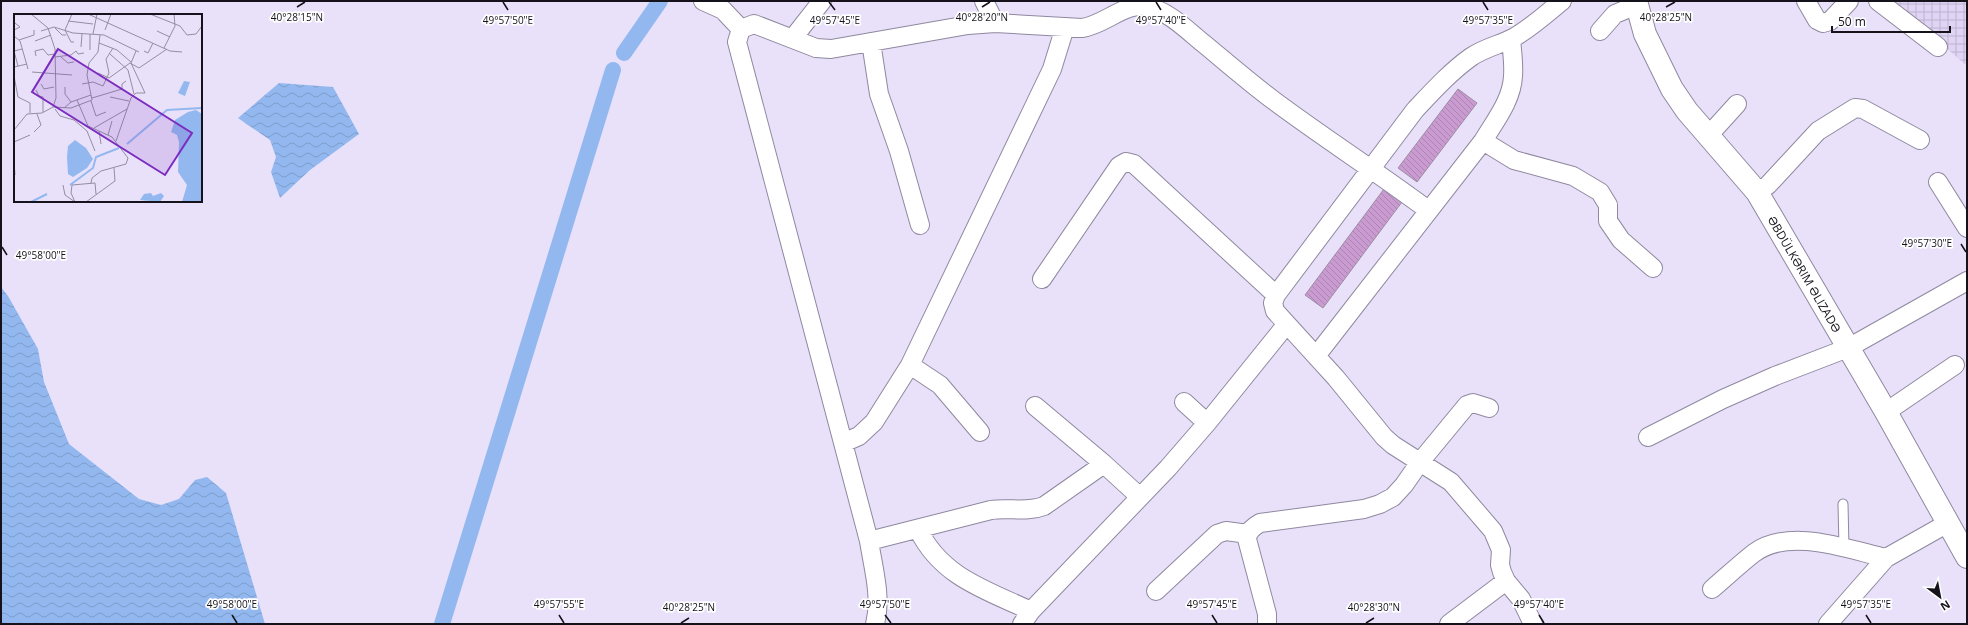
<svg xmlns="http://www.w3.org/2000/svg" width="1968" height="625" viewBox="0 0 1968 625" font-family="'Open Sans',sans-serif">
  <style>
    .industrial { fill: url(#industrial-grid) }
    .water { fill: url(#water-waves) }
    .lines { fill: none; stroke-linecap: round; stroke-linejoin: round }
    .canal { stroke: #93b8ef; stroke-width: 16 }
    .building { fill: url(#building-back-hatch); stroke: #9e8da1 }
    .service-casing { stroke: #8f889f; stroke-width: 11 }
    .minor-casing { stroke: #8f889f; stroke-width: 20 }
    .tertiary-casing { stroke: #8f889f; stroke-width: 24 }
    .service { stroke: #fff; stroke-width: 9 }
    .minor { stroke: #fff; stroke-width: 18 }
    .tertiary { stroke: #fff; stroke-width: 22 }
    .ticks { fill: none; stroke: #15121b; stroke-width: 1.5 }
    .labels { text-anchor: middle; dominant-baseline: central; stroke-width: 3.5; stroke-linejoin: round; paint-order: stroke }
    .street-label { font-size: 12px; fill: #15121b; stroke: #fff }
    .inset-river { fill: none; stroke: #93b8ef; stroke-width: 2 }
    .inset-road { fill: none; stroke: #948ea1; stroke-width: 1 }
    .view { fill: #7b2cbf; fill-opacity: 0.15; stroke: #7b2cbf; stroke-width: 2 }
    .inset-edge { fill: none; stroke: #15121b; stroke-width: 2 }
    .ticks-label { font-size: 10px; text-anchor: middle; fill: #15121b; stroke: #fff; stroke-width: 3.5; stroke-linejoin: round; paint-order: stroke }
  </style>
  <defs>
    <pattern id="industrial-grid" width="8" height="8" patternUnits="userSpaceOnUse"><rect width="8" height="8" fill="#dfd4f4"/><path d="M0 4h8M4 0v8" fill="none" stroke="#beb5d1"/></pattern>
    <pattern id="water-waves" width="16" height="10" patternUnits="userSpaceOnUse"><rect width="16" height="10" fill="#93b8ef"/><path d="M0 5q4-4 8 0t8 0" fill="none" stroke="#7e9dcc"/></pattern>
    <pattern id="building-back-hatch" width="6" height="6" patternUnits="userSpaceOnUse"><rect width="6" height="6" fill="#c99bd0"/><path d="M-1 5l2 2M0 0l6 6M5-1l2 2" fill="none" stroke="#ac84b2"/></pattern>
  </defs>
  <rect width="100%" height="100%" fill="#e9e1fa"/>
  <!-- industrial -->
  <path class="industrial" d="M 1892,1 L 1967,1 L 1967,66 Z"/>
  <!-- water -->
  <path class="water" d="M 279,83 L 333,87 L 359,134 L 310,170 L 280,198 L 271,172 L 276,157 L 270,140 L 238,118 Z
    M 1,287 L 8,296 L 38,349 L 44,382 L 69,444 L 139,499 L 161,505 L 179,499 L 195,480 L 207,477 L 226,493 L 265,624 L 1,624 Z"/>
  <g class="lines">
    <!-- canal -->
    <path class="canal" d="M 624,53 L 660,1
      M 442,624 L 613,70"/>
  </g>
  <!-- building -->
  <path class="building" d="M 1458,89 L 1477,103 L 1417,182 L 1398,168 Z
    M 1384,189 L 1402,202 L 1323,308 L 1305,295 Z"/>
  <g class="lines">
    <!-- service casing -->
    <g class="service-casing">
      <path id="service" d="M 1843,504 L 1844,548"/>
    </g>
    <!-- minor casing -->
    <g class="minor-casing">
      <path id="minor" d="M 703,1 L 723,10 L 741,29
        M 984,1 L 995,23
        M 1806,1 L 1817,20 L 1823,23 L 1830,21 L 1849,1
        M 1878,1 L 1938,47
        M 1600,31 L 1615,14 L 1637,5
        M 793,38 L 822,1
        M 871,42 L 879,94 L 899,151 L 920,225
        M 1708,136 L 1737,104
        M 1483,141 L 1514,160 L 1573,176 L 1600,192 L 1608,205 L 1608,221 L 1621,240 L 1653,268
        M 1938,182 L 1967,228
        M 1757,192 L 1768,185 L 1818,131 L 1855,108 L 1863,109 L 1920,140
        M 1042,279 L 1119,166 L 1126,162 L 1134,164 L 1276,295
        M 1316,356 L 1483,141 C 1495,121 1512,100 1513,76 C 1514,64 1512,51 1511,39
        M 910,365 L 940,385 L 980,432
        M 1184,402 L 1207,423
        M 1035,406 L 1104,464 L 1140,497
        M 1886,412 L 1955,365
        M 1648,437 L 1723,399 L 1775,376 L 1848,348 L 1967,281
        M 843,443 L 859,436 L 874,422 L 910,365 L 1052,69 L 1065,27
        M 918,529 C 941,577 986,590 1031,611
        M 869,541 L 991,510 C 1009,507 1026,513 1044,506 L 1104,464
        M 1712,589 C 1726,577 1740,564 1754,553 C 1789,527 1847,549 1886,558
        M 1156,591 L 1217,534 L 1226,531 L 1248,534
        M 875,624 C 882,597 873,567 869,541 L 737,42 L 741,29 L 754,24 L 816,48 L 831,49 L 968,25 L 995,23 L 1082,28 C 1105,25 1127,0 1150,7 C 1170,13 1187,30 1203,43 C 1226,62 1249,82 1273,100 C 1324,138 1377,172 1428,210
        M 1022,624 L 1031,611 L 1168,468 L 1207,423 L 1286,325
        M 1267,624 L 1267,614 L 1247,539 C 1248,531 1253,527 1260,523 L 1364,509 L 1380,504 L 1393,497 L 1404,485 L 1420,462 L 1467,405 L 1473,403 L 1489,408
        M 1449,624 L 1506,581
        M 1533,624 L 1521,599 L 1506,581 L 1502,572 L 1500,565 L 1501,550 L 1493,531 L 1451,482 L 1393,445 L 1384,437 L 1336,378 L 1275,311 L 1273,303 L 1276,295 L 1415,110 C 1432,92 1450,72 1471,57 C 1484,48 1499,45 1513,38 C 1531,28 1546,14 1562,1
        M 1828,624 L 1886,558 L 1948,523"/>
    </g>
    <!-- tertiary casing -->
    <g class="tertiary-casing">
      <g id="tertiary">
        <path id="s1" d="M 1636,1 L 1645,34 L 1672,89 L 1687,111 L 1757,192 L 1886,412 L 1967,557"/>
      </g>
    </g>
    <!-- service -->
    <use href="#service" class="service"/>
    <!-- minor -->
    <use href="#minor" class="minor"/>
    <!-- tertiary -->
    <use href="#tertiary" class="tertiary"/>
  </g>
  <!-- ticks -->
  <path class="ticks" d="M 503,2 L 508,10M 829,2 L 835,10M 1156,2 L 1161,10M 1483,2 L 1488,10M 297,7 L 305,2M 982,7 L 990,2M 1666,7 L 1675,2M 1961,244 L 1966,252M 2,247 L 7,255M 232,615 L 237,623M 559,615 L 564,623M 885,615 L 891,623M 1212,615 L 1217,623M 1539,615 L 1544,623M 1866,615 L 1871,623M 681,623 L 689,618M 1366,623 L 1374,618"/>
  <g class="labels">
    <!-- street labels -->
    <g class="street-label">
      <text stroke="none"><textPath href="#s1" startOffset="324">ƏBDÜLKƏRIM ƏLIZADƏ</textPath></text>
    </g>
  </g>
  <!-- overview -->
  <g transform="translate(14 14)">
    <rect width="188" height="188" fill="#e9e1fa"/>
    <path d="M 170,67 L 176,68 L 171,82 L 164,79 ZM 182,96 L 188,100 L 188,188 L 168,188 L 173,171 L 164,158 L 165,128 L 163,121 L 157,118 L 161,106 L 174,98 ZM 61,126 L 72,134 L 79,145 L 73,154 L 59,163 L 54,160 L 53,143 L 54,132 ZM 137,179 L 139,182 L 147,179 L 150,182 L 146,188 L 126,186 L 130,180 Z" fill="#93b8ef"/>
    <path class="inset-river" d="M 113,130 L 153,96 L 188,94M 56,171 L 79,154 L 82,143 L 105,134M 17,188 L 33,180"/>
    <path class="inset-road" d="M 17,0 L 34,14 L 41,35 L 42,84 L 39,93M 58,0 L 51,16 L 57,28 L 60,28M 74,0 L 156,37 L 168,38M 136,0 L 166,12 L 173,21 L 182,20 L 188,12M 54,7 L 79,10M 41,14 L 48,21 L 52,21M 0,16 L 6,13 L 1,9M 91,16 L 97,0M 27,17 L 40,13 L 59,19 L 90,21 L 125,38M 143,17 L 156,23M 79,20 L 83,0M 0,22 L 6,27 L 14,55M 5,26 L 20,21 L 20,16M 21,27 L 37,21M 85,29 L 103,36 L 117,48M 67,33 L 68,20M 150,34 L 161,12 L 160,0M 76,36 L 76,20M 130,37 L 134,39 L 139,29M 96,40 L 114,56 L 120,80M 22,42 L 21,37 L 29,35 L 34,41 L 41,40M 41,43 L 57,41 L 62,37 L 64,40 L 70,39M 47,43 L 54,49 L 60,48M 4,52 L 0,37 L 8,35M 0,53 L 13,50M 18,58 L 58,61M 84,59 L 95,64 L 116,49 L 125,54 L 153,35M 0,62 L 4,83 L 16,89 L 16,99M 27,70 L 30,75 L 40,73M 68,70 L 79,68 L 89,72 L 95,59 L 92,45 L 99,34M 51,73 L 51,80 L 57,88M 22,76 L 25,82 L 29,83 L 29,98M 96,83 L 115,87M 78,84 L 108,75 L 108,70 L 112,67M 63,86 L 74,112 L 98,123 L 114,144 L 112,150 L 87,157 L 78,164 L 77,169M 77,87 L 82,102 L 92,98M 39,93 L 57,94 L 78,86 L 73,61 L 75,49 L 84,38 L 86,21M 50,94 L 57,88 L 77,81M 41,95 L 46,102 L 60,106 L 73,117 L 81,137M 80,114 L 113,95M 0,116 L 13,100 L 28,99 L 39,93M 85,117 L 87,130M 20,118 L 27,111 L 23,100M 94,121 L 98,107M 102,127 L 117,84 L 122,79 L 131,79 L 117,49 L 122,37M 0,128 L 16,121M 0,148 L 1,161M 49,171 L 51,181 L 61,188M 61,188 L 57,179 L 58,171 L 81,169 L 82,180M 72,188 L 101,167 L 100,154"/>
    <path class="view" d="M 44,35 L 178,119 L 151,161 L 18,78 Z"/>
    <rect width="188" height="188" class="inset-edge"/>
  </g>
  <g class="ticks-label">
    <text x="297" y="21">40°28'15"N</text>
    <text x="982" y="21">40°28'20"N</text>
    <text x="1666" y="21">40°28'25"N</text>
    <text x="1161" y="24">49°57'40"E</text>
    <text x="1488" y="24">49°57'35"E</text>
    <text x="508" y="24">49°57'50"E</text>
    <text x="835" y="24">49°57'45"E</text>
    <text x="1927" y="247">49°57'30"E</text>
    <text x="41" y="259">49°58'00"E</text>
    <text x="232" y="608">49°58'00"E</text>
    <text x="559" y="608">49°57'55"E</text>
    <text x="885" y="608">49°57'50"E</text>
    <text x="1212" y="608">49°57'45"E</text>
    <text x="1539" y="608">49°57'40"E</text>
    <text x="1866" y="608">49°57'35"E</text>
    <text x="689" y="611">40°28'25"N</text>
    <text x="1374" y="611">40°28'30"N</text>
  </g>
  <!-- border -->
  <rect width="1968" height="625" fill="none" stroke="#15121b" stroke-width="4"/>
  <!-- north arrow -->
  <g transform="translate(1940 597) rotate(148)" stroke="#ffffff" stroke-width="3" paint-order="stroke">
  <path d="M0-3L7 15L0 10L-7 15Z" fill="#15121b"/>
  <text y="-6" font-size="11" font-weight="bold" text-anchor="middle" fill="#15121b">N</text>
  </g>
  <!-- scale -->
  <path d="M1832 26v6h118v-6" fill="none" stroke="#15121b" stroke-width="2"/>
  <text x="1838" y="26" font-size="12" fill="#15121b" stroke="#ffffff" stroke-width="3" paint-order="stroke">50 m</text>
</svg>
